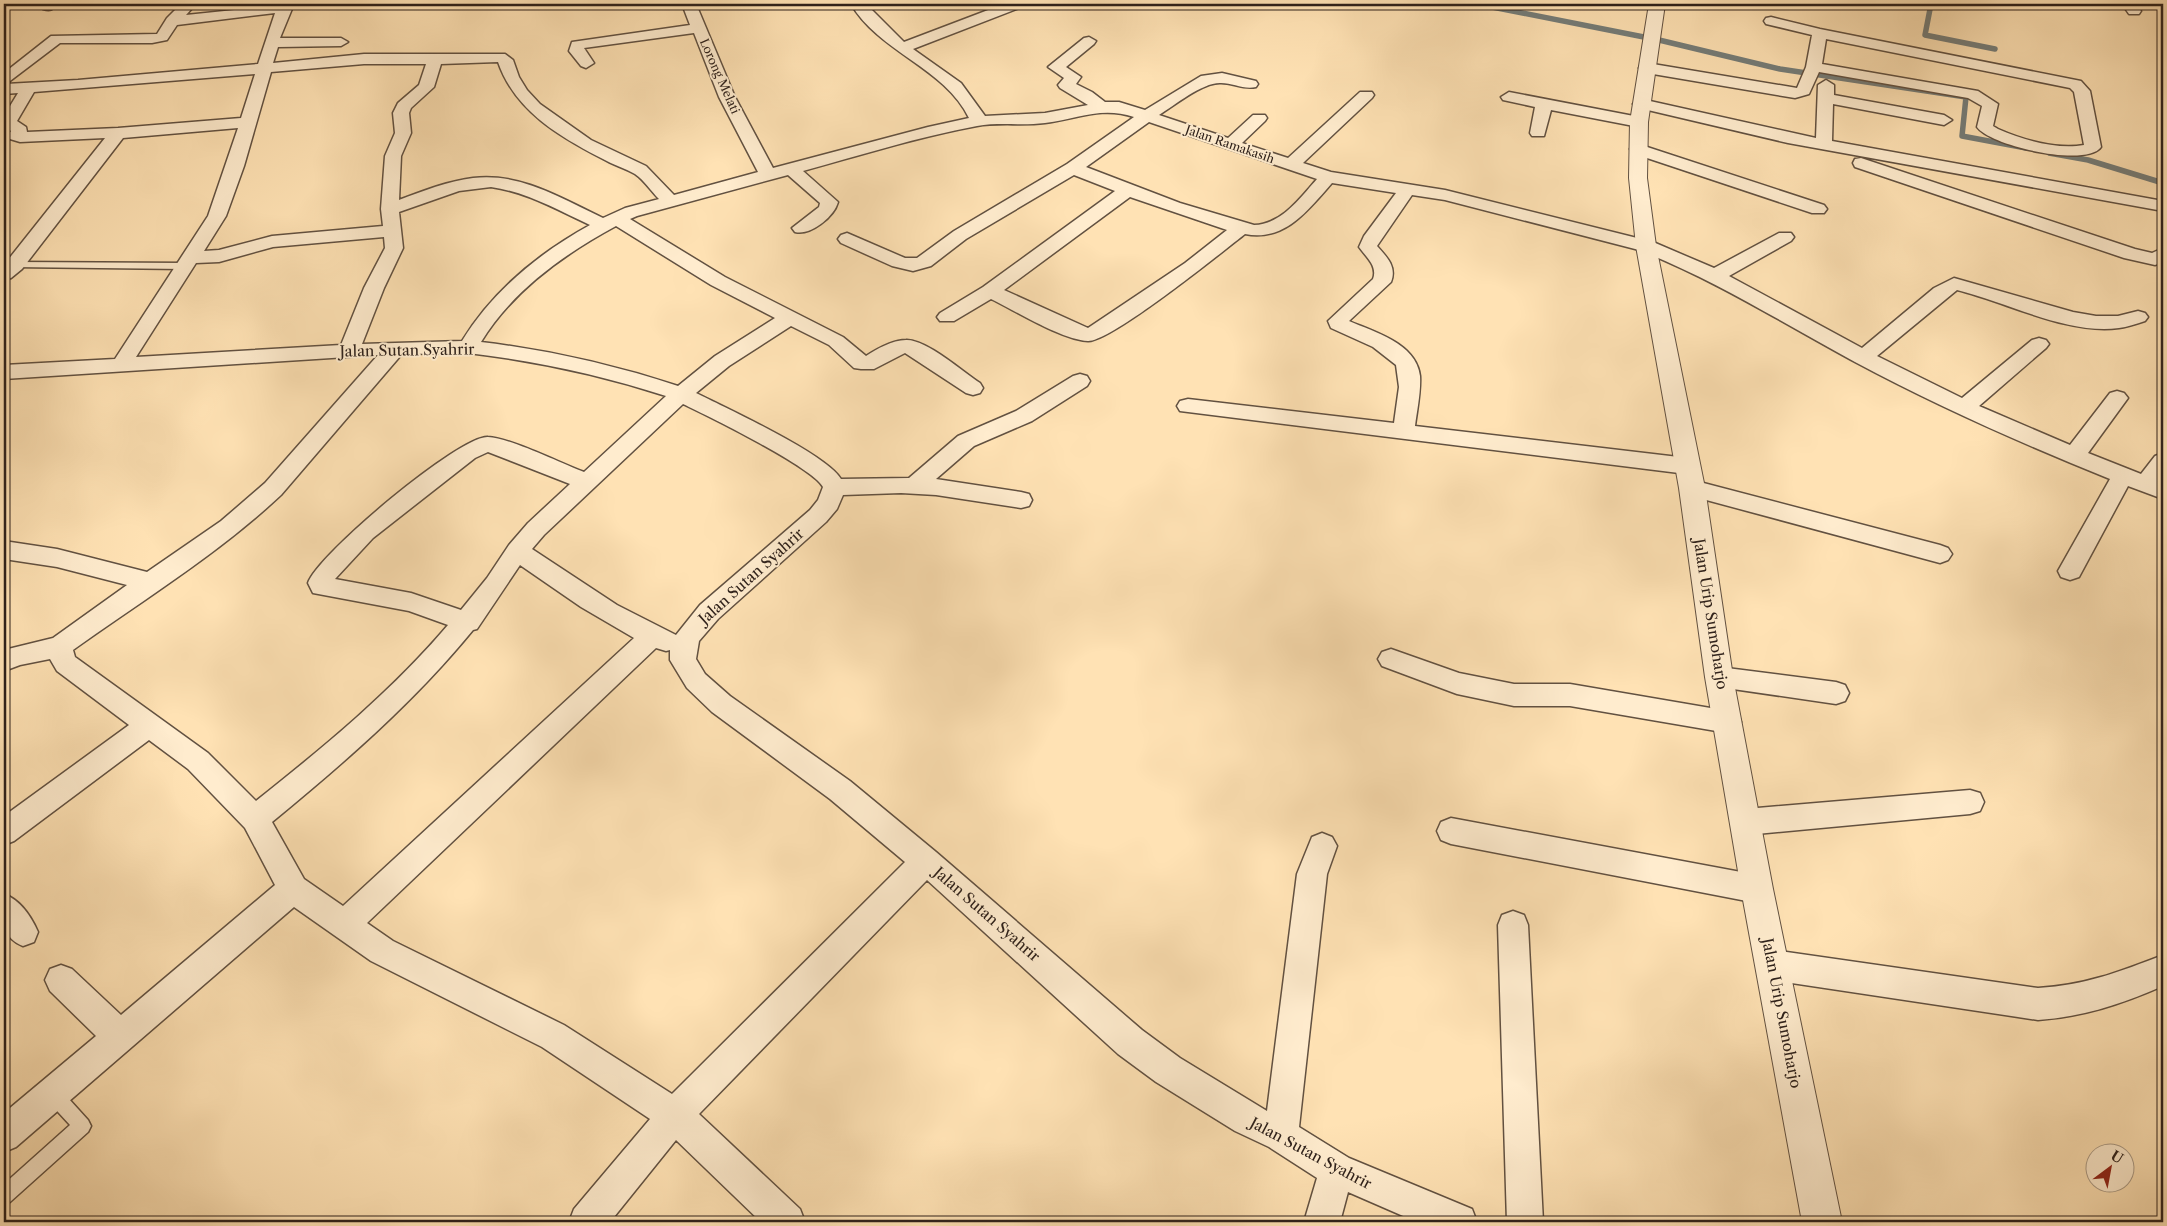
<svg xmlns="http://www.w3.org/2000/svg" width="2167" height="1226" viewBox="0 0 2167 1226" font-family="'Libre Caslon Text',serif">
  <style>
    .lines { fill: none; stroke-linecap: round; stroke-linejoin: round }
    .stream { stroke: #757d79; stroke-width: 5.5 }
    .service-casing { stroke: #625141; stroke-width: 3 }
    .minor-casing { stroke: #625141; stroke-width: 3 }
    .tertiary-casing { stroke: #625141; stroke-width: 2 }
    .service { fill: #ffecce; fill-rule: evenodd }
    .minor { fill: #ffecce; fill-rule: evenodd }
    .tertiary { fill: #ffecce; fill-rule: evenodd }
    .labels { text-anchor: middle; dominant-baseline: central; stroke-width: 4; stroke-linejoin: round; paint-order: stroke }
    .far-street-label { font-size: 12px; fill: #2e211b; stroke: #ffecce }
    .street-label { font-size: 15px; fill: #2e211b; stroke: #ffecce }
  </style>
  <rect width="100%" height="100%" fill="#ffe2b4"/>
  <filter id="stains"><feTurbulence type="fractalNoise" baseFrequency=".004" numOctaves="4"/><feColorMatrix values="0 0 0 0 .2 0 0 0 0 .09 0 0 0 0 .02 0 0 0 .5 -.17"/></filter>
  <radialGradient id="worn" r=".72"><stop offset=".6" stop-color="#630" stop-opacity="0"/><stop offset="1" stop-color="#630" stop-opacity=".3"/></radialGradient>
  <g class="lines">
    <!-- stream -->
    <path class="stream" d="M 1477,4 L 1659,40 L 1780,69 L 1966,97 L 1962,136 L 2026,148
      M 1931,4 L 1925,35 L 1995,49
      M 2049,153 L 2088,160 L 2163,183"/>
    <!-- service casing -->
    <g class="service-casing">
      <path id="service" d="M 15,262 L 185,263 L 190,266 L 185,269 L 12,267 L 12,263 Z
        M 53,1086 L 59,1088 L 88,1120 L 91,1126 L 88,1132 L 10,1202 L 4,1205 L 4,1184 L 70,1125 L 47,1100 L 45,1094 L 47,1088 Z"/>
    </g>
    <!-- minor casing -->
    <g class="minor-casing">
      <path id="minor" d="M 42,4 L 57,4 C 53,10 50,11 43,9 L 41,6 Z
        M 181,4 L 196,4 L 186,15 L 294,4 L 280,38 L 341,38 L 348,42 L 341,46 L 278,47 L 273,63 L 364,54 L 505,54 L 513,60 L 519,77 L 527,90 L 540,104 L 591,140 L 646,166 L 674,195 L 758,172 L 719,97 L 694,33 L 584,48 L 594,63 L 586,68 L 581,66 L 569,51 L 572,42 L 690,25 L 682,4 L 696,4 L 735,97 L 773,168 L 928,127 L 969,118 C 945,68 879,52 851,4 L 866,4 L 904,42 L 1004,4 L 1020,4 L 1019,8 L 913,49 L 961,83 L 985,116 L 1045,113 L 1088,105 L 1060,88 L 1058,85 L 1064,78 L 1048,67 L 1084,38 L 1089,37 L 1096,41 L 1094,44 L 1066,67 L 1081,77 L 1076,84 L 1092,92 L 1105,102 L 1119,102 L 1145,110 L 1201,76 L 1222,73 L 1256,81 L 1258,84 L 1256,87 C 1244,90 1233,83 1221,83 C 1203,82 1175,105 1159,115 L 1228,138 L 1253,115 L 1265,115 L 1267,118 L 1265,121 L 1242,143 L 1288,158 L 1360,92 L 1372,92 L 1374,95 L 1372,98 L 1303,163 L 1331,172 L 1445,190 L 1653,242 L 1714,268 L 1779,233 L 1791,233 L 1794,237 L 1791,241 L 1729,276 L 1862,348 L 1934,288 L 1954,278 L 2073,312 L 2096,316 L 2118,316 L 2138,311 L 2145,313 L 2148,317 L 2145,321 C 2136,324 2127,327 2119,328 C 2067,335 2007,302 1957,290 L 1877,356 L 1962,398 L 2032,340 L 2039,338 L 2046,340 L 2049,344 L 2046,348 L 1979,406 L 2070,445 L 2110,393 L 2117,391 L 2124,393 L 2128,398 L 2088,453 L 2141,474 L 2155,456 L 2163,453 L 2163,476 L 2160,481 L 2163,482 L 2163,499 L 2128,486 L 2079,577 L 2070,580 L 2061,577 L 2058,571 L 2110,479 C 2023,444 1937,406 1855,362 C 1783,323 1715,280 1639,250 L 1445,200 L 1412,195 L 1377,246 C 1387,257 1397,267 1391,282 L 1349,321 C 1374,332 1416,343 1420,376 C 1421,392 1417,410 1415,426 L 1687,458 L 1695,461 L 1698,466 L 1695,471 L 1687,474 L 1180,411 L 1177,406 L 1180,401 L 1188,399 L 1394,423 L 1399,387 L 1396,365 L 1373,347 L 1331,328 L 1328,321 L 1373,279 C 1378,266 1366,257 1359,247 L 1364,236 L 1396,193 L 1332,183 C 1308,210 1285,242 1245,234 C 1222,252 1111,342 1088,341 C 1062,340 1016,311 991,299 L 954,321 L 940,321 L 937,317 L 940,313 L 983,287 L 1115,191 L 1074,175 L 966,239 L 931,266 L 913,271 L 892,266 L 841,243 L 838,239 L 841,235 L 847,233 L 905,258 L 917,258 L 954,231 L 1067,164 L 1134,117 C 1101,106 1078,119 1045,123 C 1022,126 999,122 977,126 C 918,137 861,155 803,171 L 838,202 C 834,217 810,236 795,232 L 792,228 L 819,207 L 820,203 L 788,175 L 637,216 L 630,219 L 725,277 L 843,337 L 866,356 C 877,349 892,340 906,340 C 926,339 963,372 980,383 L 983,388 L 980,393 L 973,395 L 966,393 L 905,353 L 874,369 L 861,369 L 854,368 L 829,345 L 791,326 L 729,366 L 696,393 C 726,408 826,454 841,479 L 909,478 L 958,436 L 1016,411 L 1073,376 L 1080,374 L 1087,376 L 1090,381 L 1087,386 L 1032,421 L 974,446 L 936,479 L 1021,492 L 1029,494 L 1032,500 L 1029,506 L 1021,508 L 936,495 L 901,493 L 843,495 L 837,509 L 826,522 L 718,619 L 699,641 L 696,659 L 705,674 L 730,696 L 850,781 L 936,852 L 1142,1030 L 1180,1058 L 1267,1111 L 1297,874 L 1312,837 L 1322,833 L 1332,837 L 1337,846 L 1327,874 L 1299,1127 L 1349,1158 L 1472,1209 L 1477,1222 L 1417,1222 L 1348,1192 L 1340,1222 L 1304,1222 L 1317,1178 L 1269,1147 L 1235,1131 L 1156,1082 L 1118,1054 L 927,880 L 699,1114 L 800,1209 L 805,1222 L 761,1222 L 676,1140 L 610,1222 L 569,1222 L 574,1209 L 650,1119 L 542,1047 L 371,961 L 294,907 L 16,1147 L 4,1152 L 4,1113 L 96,1036 L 50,991 L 45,980 L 50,969 L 61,965 L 72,969 L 121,1015 L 275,885 L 245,828 L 188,769 L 149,740 L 14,841 L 4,845 L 4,816 L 129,725 L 57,671 L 50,659 L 20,665 L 4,671 L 4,650 L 53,638 L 127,585 L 57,567 L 4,559 L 4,541 L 57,549 L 147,572 L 221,521 L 265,483 L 378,355 L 4,379 L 4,365 L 115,359 L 208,216 L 238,128 L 123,138 L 22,269 L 11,278 L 4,280 L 4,265 L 105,138 L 20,142 L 10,139 L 8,135 L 11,131 L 4,126 L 4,116 L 18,93 L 4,94 L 4,73 L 51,36 L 157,34 L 167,18 ZM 275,13 L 258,64 L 78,80 L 6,84 L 60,43 L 152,43 L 167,40 L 177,25 ZM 498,62 C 515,111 560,137 603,159 C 613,165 625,168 635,174 C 644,180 651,191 659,199 L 625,208 L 603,218 C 563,199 520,172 473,178 C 448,181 423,191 399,200 L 401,156 L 411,133 L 409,113 L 411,108 L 434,87 L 441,64 ZM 364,64 L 426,64 L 419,85 L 398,103 L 393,113 L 395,133 L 385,156 L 381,209 L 383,226 L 272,236 L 219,250 L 204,251 L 226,216 L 244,166 L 271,72 ZM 255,74 L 241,118 L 118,128 L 27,132 L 26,127 L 17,121 L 34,92 ZM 1149,122 L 1317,179 C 1300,198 1282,224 1254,225 L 1180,203 L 1086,167 ZM 491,187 C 527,192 557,210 590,225 C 539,253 492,292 462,341 L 362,344 L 384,288 L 403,248 L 399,212 L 459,191 ZM 1130,197 L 1227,230 L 1185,263 L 1088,328 L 1004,290 ZM 616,226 L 711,285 L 775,318 L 715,356 L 678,386 C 614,365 548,350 481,342 C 512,291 564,254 616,226 ZM 384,237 L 385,248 L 364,288 L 341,345 L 136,357 L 196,263 L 219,262 L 273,247 ZM 468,353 C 535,361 601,375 666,396 L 584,472 C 560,463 510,438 488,437 C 460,435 317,555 308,583 L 313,593 L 409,611 L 448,625 C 392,691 324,747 256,801 L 208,753 L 75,657 L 73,650 C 143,600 218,554 281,495 L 402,354 ZM 683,404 C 708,416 812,467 823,487 L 818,500 L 810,510 L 700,605 L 676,635 L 617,605 L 532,549 L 544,535 ZM 488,452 L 570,484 L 528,523 L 509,545 L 487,578 L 461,610 L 411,593 L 335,579 L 373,538 L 475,458 ZM 520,565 L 581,607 L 634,638 L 343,906 L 304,879 L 272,822 C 344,763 414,702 473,630 L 477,629 ZM 656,648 L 666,651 L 670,650 L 670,660 L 687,688 L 712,712 L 830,799 L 905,862 L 672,1094 L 564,1025 L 393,941 L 367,923 Z
        M 2122,4 L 2136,4 L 2141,11 L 2139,14 L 2129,14 Z
        M 1771,17 L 1820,29 L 2081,81 L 2090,91 L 2101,147 C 2087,168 1990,146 1977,127 L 1982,106 L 1968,98 L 1819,72 L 1809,94 L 1795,98 L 1647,73 L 1639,68 L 1647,63 L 1797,88 L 1806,67 L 1812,35 L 1766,24 L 1764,21 L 1766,18 ZM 1826,39 L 2070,88 L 2074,92 L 2084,145 C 2057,150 2023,140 1998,129 L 1993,126 L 1998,104 L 1978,91 L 1822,64 Z
        M 1826,80 L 1834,85 L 1834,95 L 1944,115 L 1952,120 L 1944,125 L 1833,104 L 1832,141 L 2163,201 L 2163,211 L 1788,143 L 1635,107 L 1633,104 L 1641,99 L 1816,138 L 1818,85 Z
        M 1509,92 L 1639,117 L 1647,122 L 1639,127 L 1551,110 L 1544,136 L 1532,136 L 1530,133 L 1535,107 L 1503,100 L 1501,97 Z
        M 1638,144 L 1824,205 L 1827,209 L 1824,213 L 1812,213 L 1632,153 L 1630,149 L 1632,145 Z
        M 1861,158 L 2135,249 L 2152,253 L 2163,248 L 2163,262 L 2155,265 L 2124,258 L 1855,167 L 1853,163 L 1855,159 Z
        M 1692,480 L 1940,545 L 1948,548 L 1952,554 L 1948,560 L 1940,563 L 1684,494 L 1681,488 L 1684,482 Z
        M 1391,649 L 1459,673 L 1514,684 L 1570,684 L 1728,711 L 1738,714 L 1741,722 L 1738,730 L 1728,733 L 1570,706 L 1514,706 L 1457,694 L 1382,666 L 1378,659 L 1382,652 Z
        M 1719,667 L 1836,682 L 1845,685 L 1849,693 L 1845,701 L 1836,704 L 1719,687 L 1710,684 L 1706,677 L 1710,670 Z
        M 1970,790 L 1980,793 L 1984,802 L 1980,811 L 1970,814 L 1746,835 L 1736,831 L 1732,822 L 1736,813 L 1746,809 Z
        M 1451,818 L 1757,875 L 1768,879 L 1772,889 L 1768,899 L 1757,903 L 1451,844 L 1441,840 L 1437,831 L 1441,822 Z
        M 4,894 C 20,900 31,916 38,932 L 34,942 L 23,946 C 0,937 3,917 4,894 Z
        M 1513,911 L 1524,915 L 1528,925 L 1543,1222 L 1507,1222 L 1498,925 L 1502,915 Z
        M 1772,950 L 2038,988 C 2086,985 2119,972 2163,955 L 2163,986 C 2122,1004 2083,1017 2038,1020 L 1772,980 L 1761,976 L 1756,965 L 1761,954 Z"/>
    </g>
    <!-- tertiary casing -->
    <g class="tertiary-casing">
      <path id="tertiary" d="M 1649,4 L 1665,4 L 1648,122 L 1647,178 L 1656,246 L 1705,488 L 1733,677 L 1773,889 L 1842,1222 L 1802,1222 L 1741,889 L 1705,677 L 1679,488 L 1636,246 L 1629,178 L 1630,122 Z"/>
    </g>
    <!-- service -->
    <use href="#service" class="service"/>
    <!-- minor -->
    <use href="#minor" class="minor"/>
    <!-- tertiary -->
    <use href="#tertiary" class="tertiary"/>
  </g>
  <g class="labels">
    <!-- far-street labels -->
    <g class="far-street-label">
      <text transform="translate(720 76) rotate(66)">Lorong Melati</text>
      <text transform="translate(1230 144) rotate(19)">Jalan Ramakasih</text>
    </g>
    <!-- street labels -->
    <g class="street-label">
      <text transform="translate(407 350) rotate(-1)">Jalan Sutan Syahrir</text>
      <text transform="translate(751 576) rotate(-42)">Jalan Sutan Syahrir</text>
      <text transform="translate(1711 614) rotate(81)">Jalan Urip Sumoharjo</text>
      <text transform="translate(987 914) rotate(41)">Jalan Sutan Syahrir</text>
      <text transform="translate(1782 1013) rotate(79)">Jalan Urip Sumoharjo</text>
      <text transform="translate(1311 1153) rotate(28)">Jalan Sutan Syahrir</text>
    </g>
  </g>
  <!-- margin -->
  <rect width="2167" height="1226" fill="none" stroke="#ffe2b4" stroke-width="20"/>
  <rect x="5" y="5" width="2157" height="1216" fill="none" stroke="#2e211b" stroke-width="2.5"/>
  <rect x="10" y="10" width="2147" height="1206" fill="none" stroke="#2e211b"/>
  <!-- north arrow -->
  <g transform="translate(2110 1168) rotate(32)"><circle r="24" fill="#ffecce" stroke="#ab9b86"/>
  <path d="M0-4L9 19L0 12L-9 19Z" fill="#8f2418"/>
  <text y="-8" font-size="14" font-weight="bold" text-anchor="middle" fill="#2e211b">U</text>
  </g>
  <rect width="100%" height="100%" filter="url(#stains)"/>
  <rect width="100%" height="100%" fill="url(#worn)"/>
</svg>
